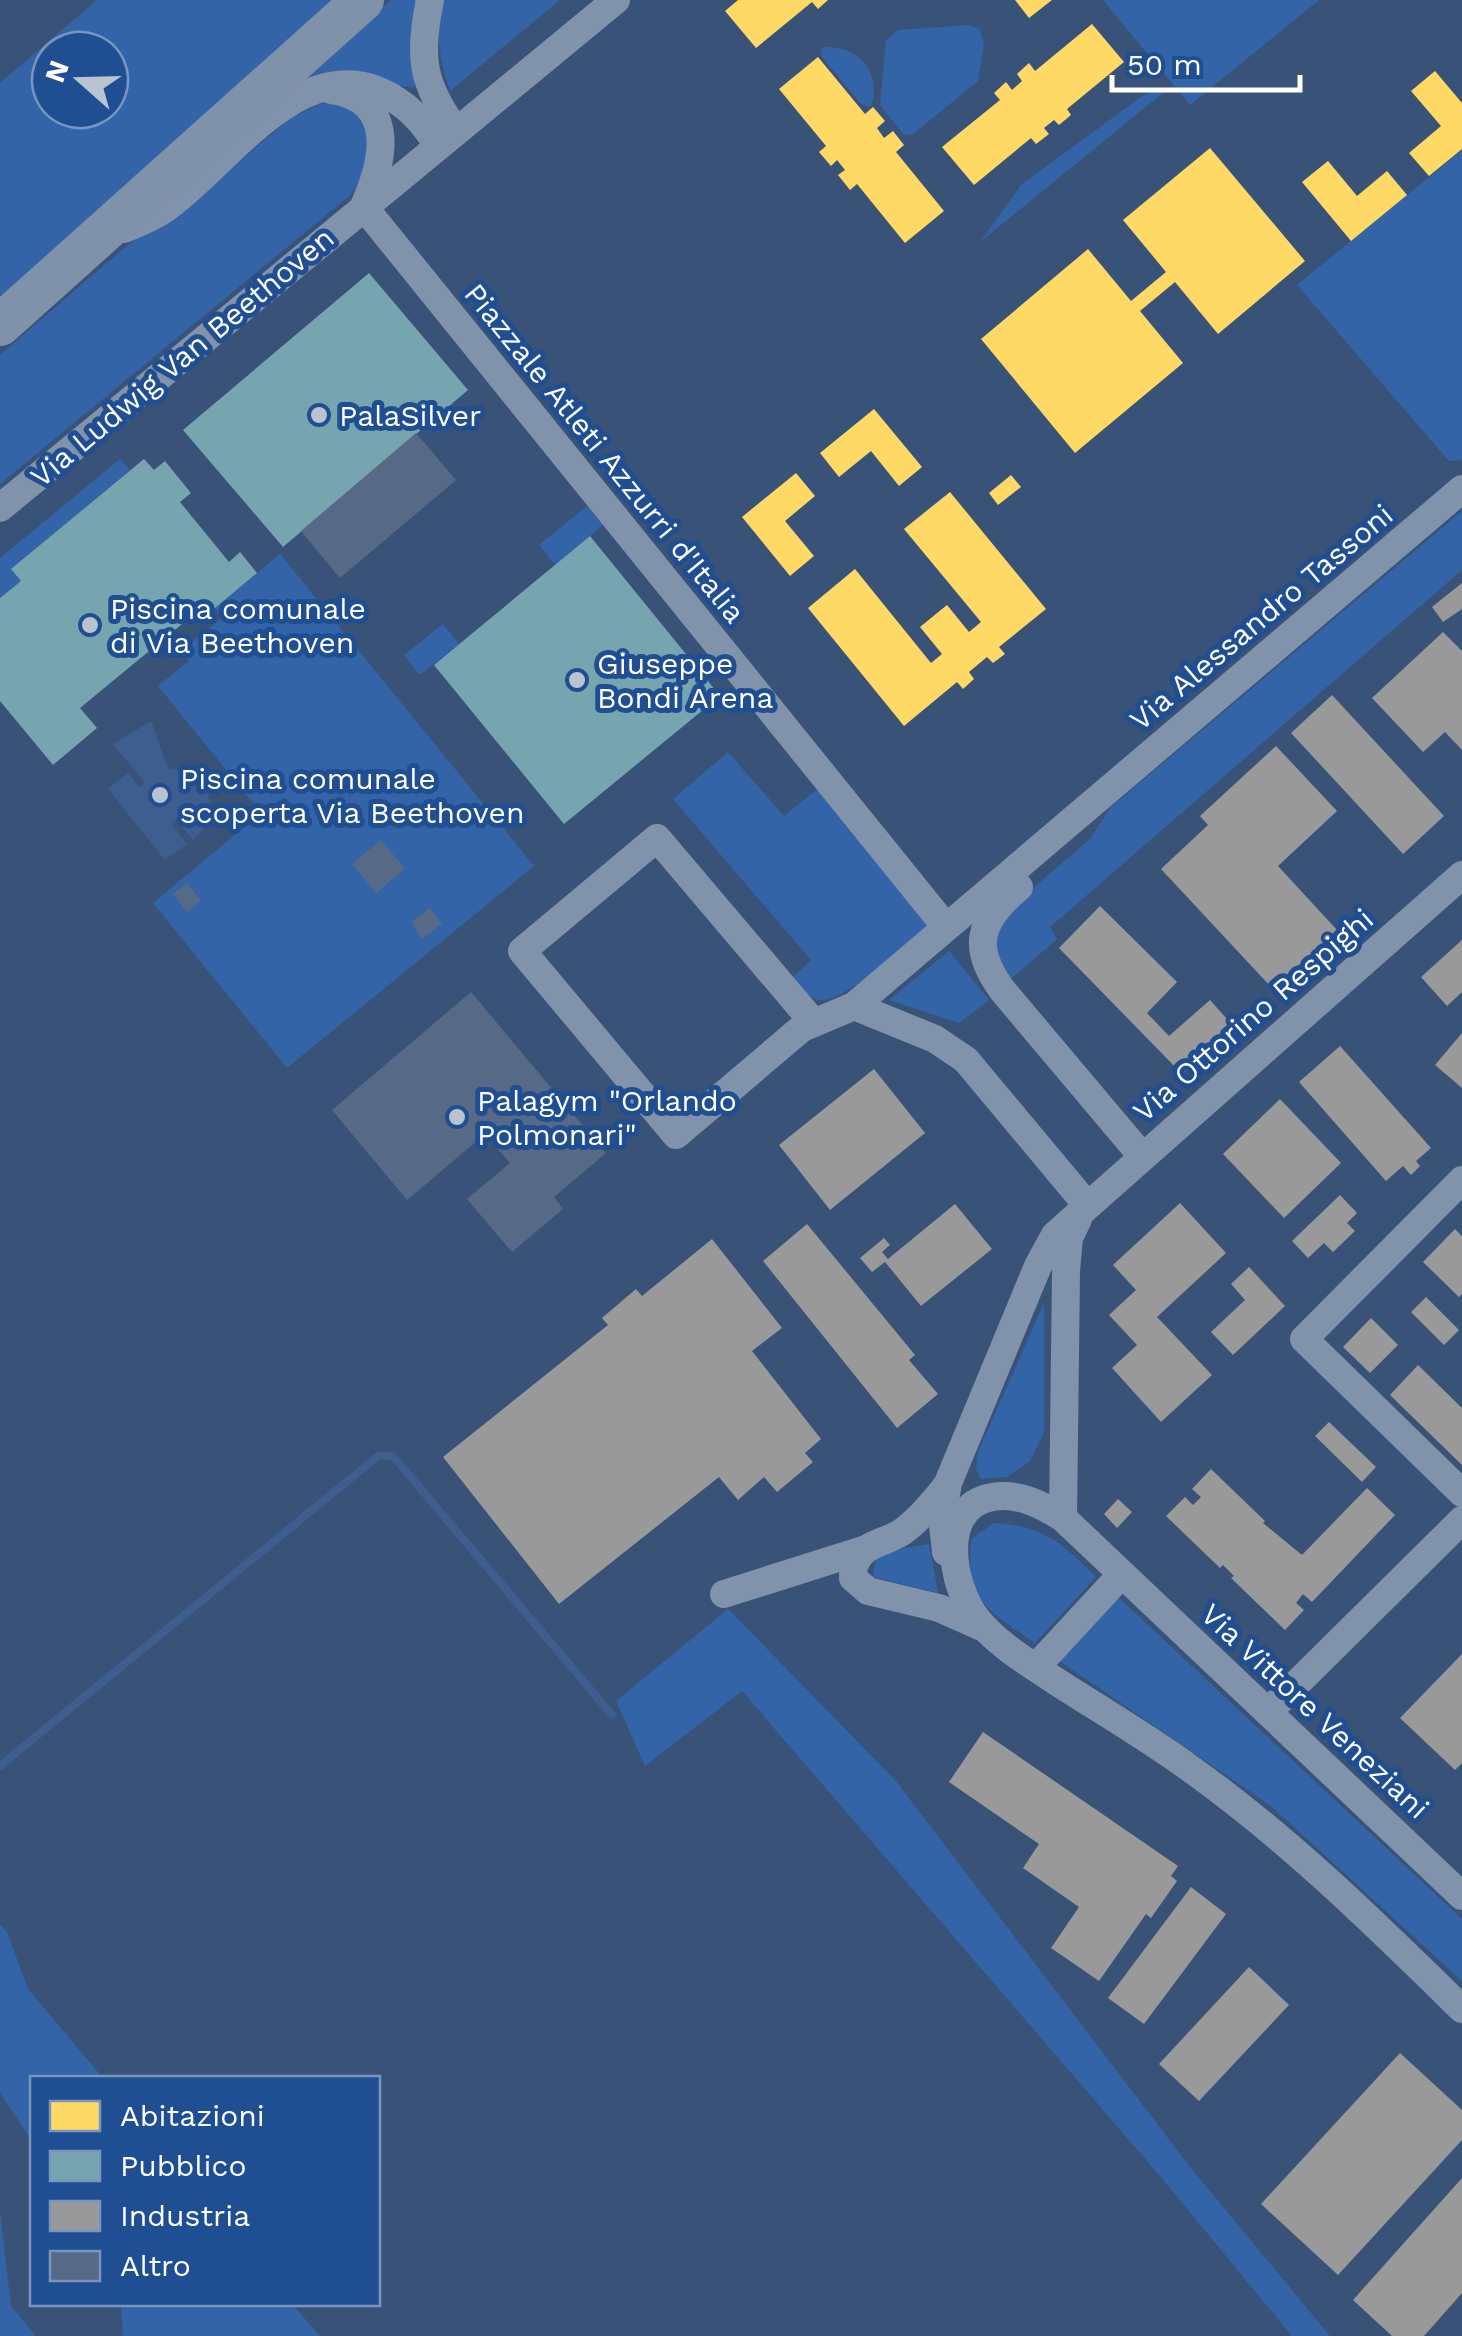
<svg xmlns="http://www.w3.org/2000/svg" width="1462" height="2336" viewBox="0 0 1462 2336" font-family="'Work Sans',sans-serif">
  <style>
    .green { fill: #3364a8; fill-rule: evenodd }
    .water { fill: #3d5e8e }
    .homes { fill: #ffd966 }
    .public { fill: #76a5af }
    .industry { fill: #999 }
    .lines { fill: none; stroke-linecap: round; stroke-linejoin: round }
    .stream { stroke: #3d5e8e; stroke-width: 8 }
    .building { fill: #566a87 }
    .street { stroke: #8193ab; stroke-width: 28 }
    .primary { stroke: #8091aa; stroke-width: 42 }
    .poi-dot { fill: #bac3d0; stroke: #1f4e92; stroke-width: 4 }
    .labels { text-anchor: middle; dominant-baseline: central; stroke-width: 10; stroke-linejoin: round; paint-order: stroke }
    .street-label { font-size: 30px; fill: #fff; stroke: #1f4e92 }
    .poi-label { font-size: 30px; fill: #fff; stroke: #1f4e92; text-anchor: start }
  </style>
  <rect width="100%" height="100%" fill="#395378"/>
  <!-- green -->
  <path class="green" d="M 97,0 L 336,0 L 0,297 L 0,83 ZM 50,50 L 110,50 L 110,110 L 50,110 Z
    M 391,0 L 420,0 L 418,83 L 415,87 L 306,81 L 307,74 Z
    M 440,0 L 560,0 L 450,91 C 439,58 436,34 440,0 Z
    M 1103,0 L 1319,0 L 1190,105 Z
    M 969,25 L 980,29 L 984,44 L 978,81 L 913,134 L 904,135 L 880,105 L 886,40 L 898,30 Z
    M 824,47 C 860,46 882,73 871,107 L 862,105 L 822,57 L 821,51 Z
    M 1156,90 L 1164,92 L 980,242 L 1022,184 L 1145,94 Z
    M 326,101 C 348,102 361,117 371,136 L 363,181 L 348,197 L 0,484 L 0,355 L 130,243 L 197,199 L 290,118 Z
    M 1462,150 L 1462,460 L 1449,461 L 1297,285 Z
    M 120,459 L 130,470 L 12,569 L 21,581 L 0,598 L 0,558 Z
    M 587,506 L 603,525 L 555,565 L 539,545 Z
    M 1462,511 L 1462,570 L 1050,927 L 1057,939 L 1011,979 L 997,959 L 997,919 L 1090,839 L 1110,808 Z
    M 280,554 L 534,866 L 287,1068 L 153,903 L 261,813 L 158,686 L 189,661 L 181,651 L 222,618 L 215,608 Z
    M 443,624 L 459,644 L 420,675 L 404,655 Z
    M 728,752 L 784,816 L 819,788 L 932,923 C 911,940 842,1009 815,999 C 806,996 799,984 793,977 L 811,960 L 673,799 Z
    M 949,951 L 989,1000 L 959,1023 L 889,1000 Z
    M 1044,1303 L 1044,1432 L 1030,1461 L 1007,1477 L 981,1479 L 976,1469 L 978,1452 Z
    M 994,1523 C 1044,1526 1062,1543 1096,1577 L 1035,1643 C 988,1611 965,1601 971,1539 Z
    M 929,1544 L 938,1593 L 873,1577 L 876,1553 Z
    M 1117,1596 L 1462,1919 L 1462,1981 L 1271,1806 L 1058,1660 Z
    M 728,1609 L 895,1780 L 1190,2167 L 1330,2336 L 1292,2336 L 1160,2176 L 742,1691 L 645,1766 L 616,1701 Z
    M 0,1924 L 7,1932 L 28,1989 L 103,2078 L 32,2078 L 32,2141 L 0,2093 Z
    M 0,2211 L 11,2306 L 36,2336 L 0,2336 Z
    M 121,2304 L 292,2304 L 320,2336 L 123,2336 Z"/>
  <!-- water -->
  <path class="water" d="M 151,721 L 168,768 C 209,771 225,812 193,840 L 177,821 L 172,825 L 187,844 L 165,860 L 108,789 L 128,773 L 139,787 L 145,783 L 113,744 Z"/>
  <!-- homes -->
  <path class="homes" d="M 738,0 L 828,0 L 818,9 L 812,2 L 756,48 L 725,11 Z
    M 1015,0 L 1052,0 L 1029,18 Z
    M 1092,24 L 1124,62 L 1067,109 L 1071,115 L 1059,125 L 1054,120 L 1044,128 L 1049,134 L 1036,144 L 1031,138 L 974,185 L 942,147 L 1000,100 L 994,93 L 1006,82 L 1012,90 L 1022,81 L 1017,74 L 1029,63 L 1035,71 Z
    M 818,57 L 865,114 L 873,107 L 885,121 L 877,128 L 884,138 L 893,131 L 904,145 L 896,152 L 944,211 L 905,243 L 857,184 L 850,190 L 838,175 L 845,170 L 837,160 L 831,166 L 819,152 L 826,146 L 779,89 Z
    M 1435,71 L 1462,103 L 1462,149 L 1429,176 L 1409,153 L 1441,126 L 1411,91 Z
    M 1210,148 L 1305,261 L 1218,334 L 1175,282 L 1140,311 L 1183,363 L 1075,453 L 981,339 L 1088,249 L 1131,301 L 1166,272 L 1123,220 Z
    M 1328,161 L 1357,196 L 1387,171 L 1407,195 L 1351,241 L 1302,182 Z
    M 874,409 L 922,467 L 899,486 L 871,451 L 839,477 L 820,453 Z
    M 796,473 L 815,496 L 785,521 L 814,556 L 790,576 L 742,517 Z
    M 1011,475 L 1021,487 L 998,505 L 989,493 Z
    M 950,492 L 1046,609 L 999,647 L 1005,654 L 993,663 L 987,657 L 969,672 L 974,679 L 963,689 L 957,682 L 904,726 L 808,608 L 855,569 L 931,663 L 942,654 L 920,627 L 947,605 L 969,632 L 981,622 L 904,529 Z"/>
  <!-- public -->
  <path class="public" d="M 369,273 L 468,390 L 283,547 L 183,430 Z
    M 144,459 L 154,470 L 165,461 L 191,493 L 180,502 L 229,562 L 240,552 L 257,573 L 215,608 L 210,601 L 80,708 L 97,728 L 53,765 L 0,701 L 0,598 L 21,581 L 11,569 Z
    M 590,536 L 720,696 L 564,824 L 434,665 Z"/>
  <!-- industry -->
  <path class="industry" d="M 1462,583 L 1462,609 L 1443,622 L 1432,607 Z
    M 1443,632 L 1462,651 L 1462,750 L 1445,732 L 1423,752 L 1372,698 Z
    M 1332,695 L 1444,816 L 1403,854 L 1291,733 Z
    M 1276,746 L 1337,811 L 1278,866 L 1337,930 L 1273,989 L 1161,869 L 1208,825 L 1200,816 Z
    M 1100,906 L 1177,982 L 1147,1013 L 1169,1036 L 1210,1000 L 1235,1028 L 1182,1074 L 1059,948 Z
    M 1462,940 L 1462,992 L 1447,1006 L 1421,977 Z
    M 1462,1033 L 1462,1088 L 1435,1065 Z
    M 1340,1046 L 1431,1148 L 1416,1161 L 1420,1166 L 1411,1175 L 1403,1166 L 1386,1181 L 1299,1082 Z
    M 874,1069 L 925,1133 L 830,1210 L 779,1145 Z
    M 1280,1099 L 1341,1163 L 1284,1218 L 1223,1154 Z
    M 1340,1195 L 1357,1213 L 1347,1223 L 1355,1231 L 1333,1252 L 1324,1243 L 1308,1258 L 1292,1241 Z
    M 1180,1203 L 1226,1253 L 1157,1317 L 1212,1375 L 1161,1422 L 1112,1368 L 1137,1345 L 1109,1315 L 1136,1290 L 1113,1265 Z
    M 955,1204 L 992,1249 L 921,1306 L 885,1262 L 872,1272 L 860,1258 L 884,1238 L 890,1245 L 882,1252 L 888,1259 Z
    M 807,1224 L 915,1355 L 909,1360 L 938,1394 L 897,1428 L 763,1261 Z
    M 1455,1229 L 1462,1236 L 1462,1294 L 1459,1297 L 1423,1262 Z
    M 712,1239 L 782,1328 L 752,1351 L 821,1439 L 805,1453 L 813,1462 L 777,1492 L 764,1477 L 738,1500 L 719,1477 L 559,1604 L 443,1457 L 608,1325 L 602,1318 L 636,1289 L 642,1296 Z
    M 1249,1267 L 1285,1306 L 1233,1355 L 1211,1332 L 1245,1300 L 1231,1284 Z
    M 1426,1297 L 1459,1330 L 1444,1345 L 1411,1312 Z
    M 1371,1318 L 1398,1345 L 1370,1373 L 1343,1347 Z
    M 1418,1365 L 1462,1408 L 1462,1465 L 1390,1395 Z
    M 1329,1422 L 1376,1467 L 1362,1482 L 1315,1436 Z
    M 1211,1469 L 1265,1521 L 1263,1523 L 1302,1555 L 1367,1488 L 1395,1515 L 1312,1602 L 1303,1594 L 1296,1603 L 1304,1610 L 1285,1630 L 1231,1578 L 1234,1576 L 1223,1565 L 1220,1568 L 1166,1516 L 1185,1497 L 1193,1505 L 1201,1497 L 1192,1489 Z
    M 1118,1499 L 1132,1512 L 1117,1528 L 1104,1514 Z
    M 1462,1654 L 1462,1763 L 1455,1770 L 1400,1718 Z
    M 983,1732 L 1178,1866 L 1171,1876 L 1177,1881 L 1151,1918 L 1146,1914 L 1099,1981 L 1051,1948 L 1079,1907 L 1023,1868 L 1039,1844 L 949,1782 Z
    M 1191,1887 L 1226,1914 L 1144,2024 L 1108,1998 Z
    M 1249,1967 L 1289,2005 L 1199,2101 L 1159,2064 Z
    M 1400,2053 L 1462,2110 L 1462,2140 L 1338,2275 L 1261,2204 Z
    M 1462,2178 L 1462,2293 L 1424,2336 L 1392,2336 L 1353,2300 Z"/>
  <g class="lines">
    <!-- stream -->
    <path class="stream" d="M 0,1766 L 378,1456 L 393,1456 L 612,1715"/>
  </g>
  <!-- building -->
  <path class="building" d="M 416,433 L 456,480 L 340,578 L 301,531 Z
    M 381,840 L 405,869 L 376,893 L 352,864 Z
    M 187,883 L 201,901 L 187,912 L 173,894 Z
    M 430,908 L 442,924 L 422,939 L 411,922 Z
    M 471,992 L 606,1153 L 554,1197 L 563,1209 L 512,1252 L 467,1199 L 510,1163 L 485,1134 L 407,1200 L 332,1110 Z"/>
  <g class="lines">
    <!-- street -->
    <path class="street" d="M 430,0 C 418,57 422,84 456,131
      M 331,90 C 398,100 384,161 364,206
      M 364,207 L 946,927
      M 124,229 C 138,223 154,217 166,208 C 233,160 311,35 403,105 C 417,115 428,131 438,145
      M 0,508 L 616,0
      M 1019,887 C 979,921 970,947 1003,991 L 1142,1156
      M 854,1006 L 935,1039 L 966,1060 L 1087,1205
      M 814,1023 L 657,838 L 522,951 L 676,1135 L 802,1028 L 854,1006 L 1462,489
      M 1462,1180 L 1304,1339 L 1462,1493
      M 947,1485 C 934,1502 920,1519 902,1532 C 889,1541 869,1543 860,1555 C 854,1563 853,1569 853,1578 L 868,1591 L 939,1608 L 984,1628
      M 1063,1518 L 1066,1271 L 1069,1238 L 1078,1219
      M 946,1552 L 942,1516 L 948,1483 L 1038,1266 L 1055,1235 L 1462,875
      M 724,1594 L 866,1549
      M 1036,1667 L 1122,1574
      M 1268,1712 L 1462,1520
      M 1462,1896 L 1063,1518 C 1042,1505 1018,1492 992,1497 C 936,1507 952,1588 977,1619 C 997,1644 1027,1662 1054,1680 C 1099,1709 1145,1736 1188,1767 C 1288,1838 1375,1924 1462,2009"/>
    <!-- primary -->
    <path class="primary" d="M 0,325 L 363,0"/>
  </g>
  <!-- markers -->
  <g class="poi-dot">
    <circle cx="319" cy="415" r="10"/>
    <circle cx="90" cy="625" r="10"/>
    <circle cx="577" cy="680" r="10"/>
    <circle cx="160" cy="795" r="10"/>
    <circle cx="457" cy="1117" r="10"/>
  </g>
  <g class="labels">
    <!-- street labels -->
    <g class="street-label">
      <text transform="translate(182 357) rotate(-40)">Via Ludwig Van Beethoven</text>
      <text transform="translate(605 453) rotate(51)">Piazzale Atleti Azzurri d'Italia</text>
      <text transform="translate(1261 617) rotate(-40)">Via Alessandro Tassoni</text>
      <text transform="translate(1253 1015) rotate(-41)">Via Ottorino Respighi</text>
      <text transform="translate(1315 1711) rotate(43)">Via Vittore Veneziani</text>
    </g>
    <!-- poi labels -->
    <g class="poi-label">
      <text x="339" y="415">PalaSilver</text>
      <text x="110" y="608">Piscina comunale<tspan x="110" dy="34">di Via Beethoven</tspan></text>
      <text x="597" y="663">Giuseppe<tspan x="597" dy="34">Bondi Arena</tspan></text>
      <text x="180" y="778">Piscina comunale<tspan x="180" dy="34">scoperta Via Beethoven</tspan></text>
      <text x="477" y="1100">Palagym "Orlando<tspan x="477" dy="34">Polmonari"</tspan></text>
    </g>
  </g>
  <!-- legend -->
  <rect x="30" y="2076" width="350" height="230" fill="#1f4e92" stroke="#7995be" stroke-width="2.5"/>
  <rect x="50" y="2101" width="50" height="30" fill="#ffd966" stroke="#7995be" stroke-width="2.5"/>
  <text x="120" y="2126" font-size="30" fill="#ffffff">Abitazioni</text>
  <rect x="50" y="2151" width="50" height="30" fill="#76a5af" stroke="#7995be" stroke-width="2.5"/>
  <text x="120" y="2176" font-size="30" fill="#ffffff">Pubblico</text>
  <rect x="50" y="2201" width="50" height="30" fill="#999999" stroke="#7995be" stroke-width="2.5"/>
  <text x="120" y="2226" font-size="30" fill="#ffffff">Industria</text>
  <rect x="50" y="2251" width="50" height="30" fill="#566a87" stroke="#7995be" stroke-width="2.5"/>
  <text x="120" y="2276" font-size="30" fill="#ffffff">Altro</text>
  <!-- north arrow -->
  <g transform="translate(80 80) rotate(290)"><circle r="48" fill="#1f4e92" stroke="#7995be" stroke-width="2.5"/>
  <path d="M0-8L18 38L0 25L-18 38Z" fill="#bac3d0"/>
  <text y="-15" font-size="28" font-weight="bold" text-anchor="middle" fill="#ffffff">N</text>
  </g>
  <!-- scale -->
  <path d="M1112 75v15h188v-15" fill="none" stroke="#ffffff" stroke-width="5"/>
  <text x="1127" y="75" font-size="30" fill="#ffffff" stroke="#1f4e92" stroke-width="8" paint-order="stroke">50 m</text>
</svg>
